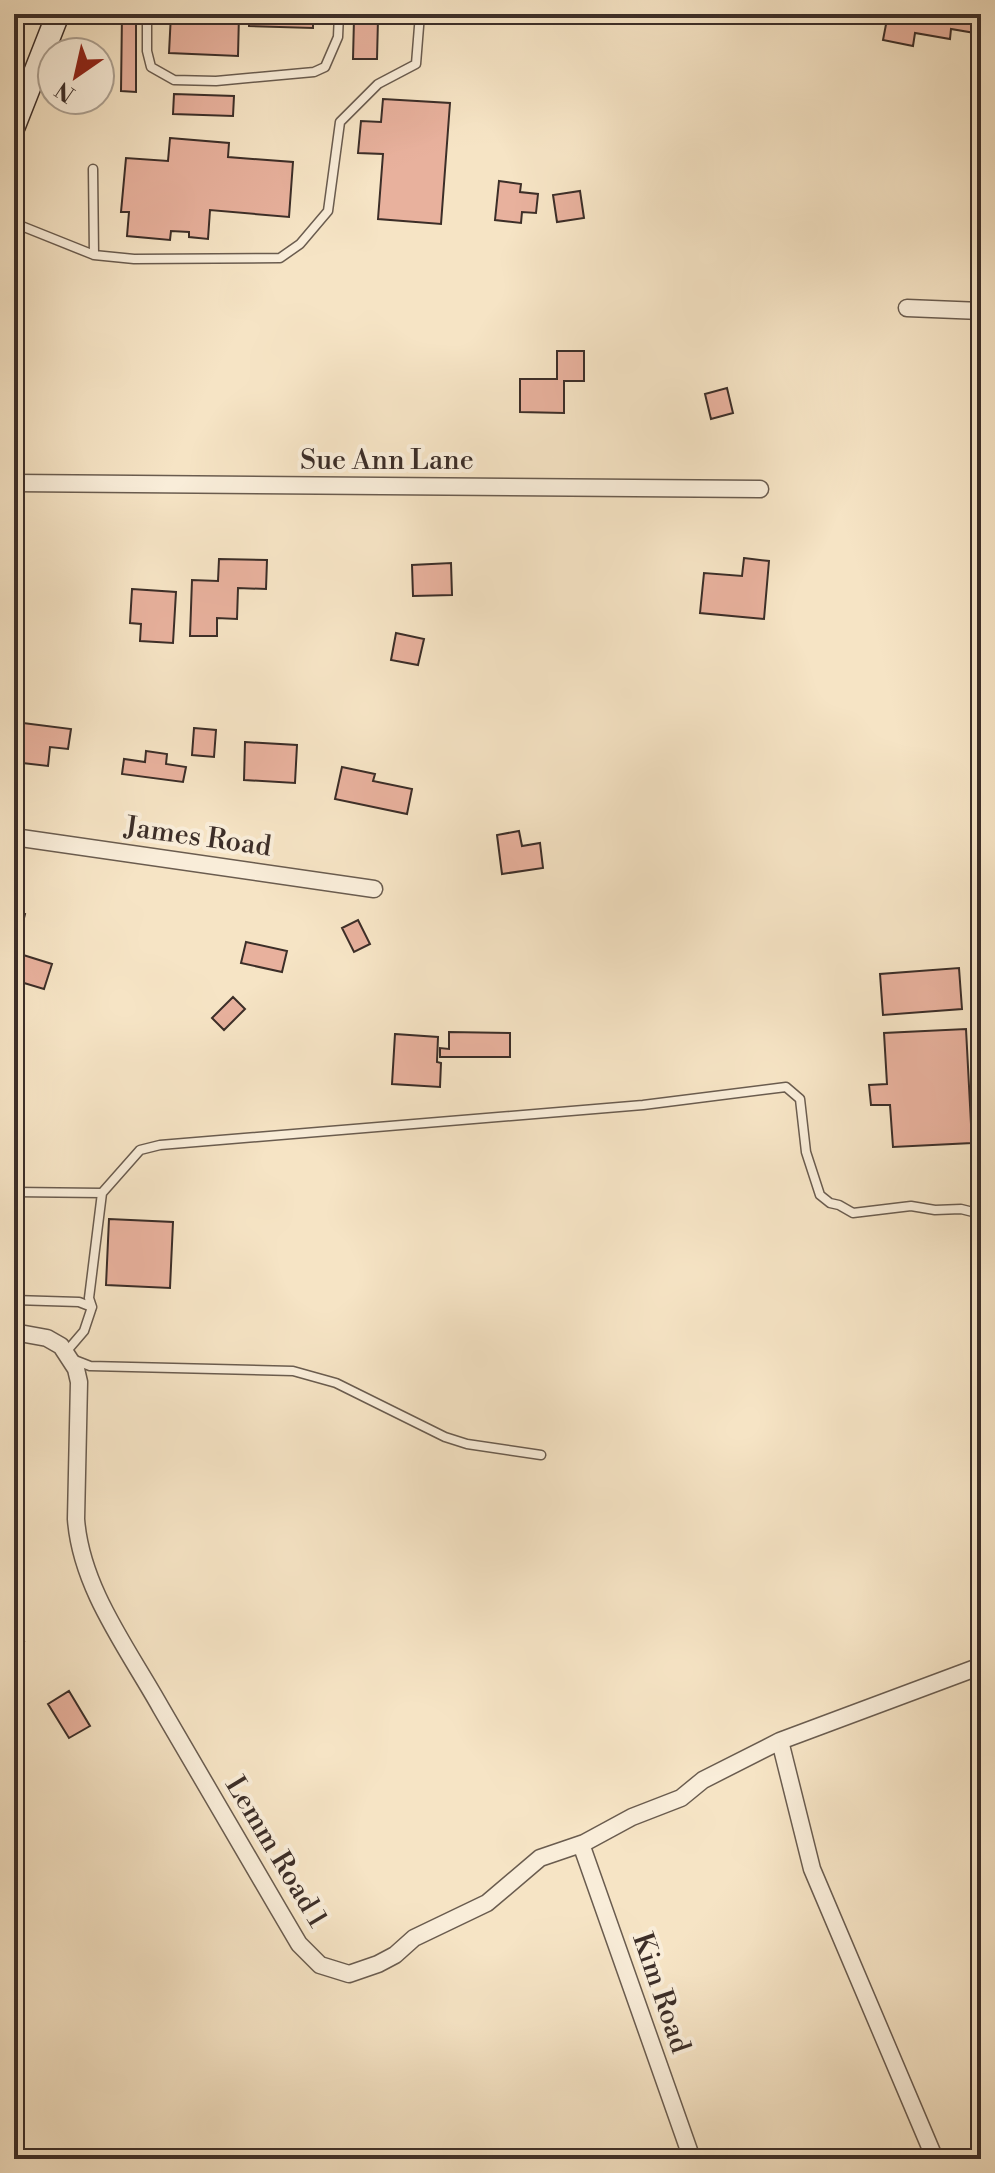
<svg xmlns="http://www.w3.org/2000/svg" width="995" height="2173" viewBox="0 0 995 2173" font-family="'Libre Bodoni',serif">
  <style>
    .building { fill: #e8b19d; stroke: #3c2e28; stroke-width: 2 }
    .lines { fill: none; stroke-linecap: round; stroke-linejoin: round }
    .service-casing { stroke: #6a5c4f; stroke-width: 11 }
    .minor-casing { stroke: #6a5c4f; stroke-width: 19 }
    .secondary-casing { stroke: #3c2e28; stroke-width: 25 }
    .service { stroke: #f9edd9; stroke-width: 8 }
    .minor { stroke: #f9edd9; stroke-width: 16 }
    .secondary { stroke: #f9edd9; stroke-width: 22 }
    .labels { text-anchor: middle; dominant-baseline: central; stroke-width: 8; stroke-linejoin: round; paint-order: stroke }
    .street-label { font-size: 28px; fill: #3c2e28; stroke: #f9edd9 }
  </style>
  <rect width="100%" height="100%" fill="#f6e4c5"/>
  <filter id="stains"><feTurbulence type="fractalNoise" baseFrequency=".0025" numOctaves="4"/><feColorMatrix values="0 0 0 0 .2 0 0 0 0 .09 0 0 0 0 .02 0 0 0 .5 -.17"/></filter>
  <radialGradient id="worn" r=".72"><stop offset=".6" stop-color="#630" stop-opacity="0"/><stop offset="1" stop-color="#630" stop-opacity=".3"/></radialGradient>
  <!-- building -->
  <path class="building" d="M 122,14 L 136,14 L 136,92 L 121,91 Z
    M 171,14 L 239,14 L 238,56 L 169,53 Z
    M 249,14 L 313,14 L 313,28 L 249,26 Z
    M 888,14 L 978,14 L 975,33 L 951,29 L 950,39 L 915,33 L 913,46 L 883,40 Z
    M 354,19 L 378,19 L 377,59 L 353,59 Z
    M 174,94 L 234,96 L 233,116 L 173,114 Z
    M 383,99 L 450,103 L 441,224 L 378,219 L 383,154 L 358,153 L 361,121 L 381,122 Z
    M 170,138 L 229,143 L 228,157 L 293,162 L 289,217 L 210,210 L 208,239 L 189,237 L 189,232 L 171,231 L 170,240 L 127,236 L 129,212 L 121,212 L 126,158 L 168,161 Z
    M 499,181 L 521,184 L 520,192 L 538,194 L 536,213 L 522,212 L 521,223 L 495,220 Z
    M 580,191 L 584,218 L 557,222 L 553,195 Z
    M 557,351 L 584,351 L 584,381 L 564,381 L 564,413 L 520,412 L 520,379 L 557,379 Z
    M 727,388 L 733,413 L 711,419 L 705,394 Z
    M 744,558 L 769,561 L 764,619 L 700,613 L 704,573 L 742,576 Z
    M 219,559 L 267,560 L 266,589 L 238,588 L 237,619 L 217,618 L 217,636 L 190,636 L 192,580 L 218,581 Z
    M 451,563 L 452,595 L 413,596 L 412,565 Z
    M 132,589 L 176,592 L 173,643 L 140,641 L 141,624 L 130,623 Z
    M 396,633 L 424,639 L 418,665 L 391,660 Z
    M 23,723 L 71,729 L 68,749 L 50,747 L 48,766 L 14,762 L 14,735 L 21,736 Z
    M 194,728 L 216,730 L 214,757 L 192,755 Z
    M 245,742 L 297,745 L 295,783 L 244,780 Z
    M 146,751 L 167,754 L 166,764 L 186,767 L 183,782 L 122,774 L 124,759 L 145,762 Z
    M 342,767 L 375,774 L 373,781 L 412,789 L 407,814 L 335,799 Z
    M 519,831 L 522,846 L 540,843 L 543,868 L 502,874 L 497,835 Z
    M 14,911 L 25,914 L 19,939 L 14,937 Z
    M 358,920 L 370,944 L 354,952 L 342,928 Z
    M 246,942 L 287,951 L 282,972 L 241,963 Z
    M 20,954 L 52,964 L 44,989 L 14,980 Z
    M 959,968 L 962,1009 L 883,1015 L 880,974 Z
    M 233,997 L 245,1009 L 224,1030 L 212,1018 Z
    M 966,1029 L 972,1143 L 893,1147 L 890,1105 L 871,1105 L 869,1085 L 887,1084 L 884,1033 Z
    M 449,1032 L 510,1033 L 510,1057 L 440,1057 L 440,1048 L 449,1049 Z
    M 395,1034 L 438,1037 L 437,1062 L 441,1063 L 440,1087 L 392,1084 Z
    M 109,1219 L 173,1222 L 170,1288 L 106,1285 Z
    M 14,1622 L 24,1641 L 14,1646 Z
    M 69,1691 L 90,1726 L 69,1738 L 48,1704 Z"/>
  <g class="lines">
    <!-- service casing -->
    <g class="service-casing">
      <path id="service" d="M 147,14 L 147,51 L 151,67 L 174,80 L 216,81 L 314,72 L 325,67 L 338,37 L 339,14
        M 93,169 L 94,255
        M 14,223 L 94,255 L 134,259 L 280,258 L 300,244 L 328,211 L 340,122 L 378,84 L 416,64 L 420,14
        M 14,1192 L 102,1193
        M 14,1300 L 79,1302 L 92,1307 L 84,1331 L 66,1352
        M 92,1307 L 89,1298 L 102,1193 L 140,1150 L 160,1145 L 643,1105 L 786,1087 L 800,1099 L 806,1152 L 820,1195 L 830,1203 L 839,1205 L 853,1213 L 911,1206 L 935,1210 L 961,1209 L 981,1214
        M 72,1359 L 90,1366 L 293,1371 L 336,1383 L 445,1437 L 467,1444 L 541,1455"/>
    </g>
    <!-- minor casing -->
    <g class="minor-casing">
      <path id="minor" d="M 907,308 L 981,311
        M 14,483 L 760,489
        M 14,837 L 374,889
        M 14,1332 L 47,1338 L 61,1346 L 76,1369 L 79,1382 L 76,1519 C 81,1588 128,1649 161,1708 C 200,1775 240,1843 279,1910 L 299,1944 L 320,1965 L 349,1974 L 378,1964 L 395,1955 L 414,1938 L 487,1903 L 540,1858 L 584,1843 L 632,1817 L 681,1798 L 703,1780 L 780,1741 L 981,1666
        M 780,1741 L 812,1869 L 935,2159
        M 581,1844 L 692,2159"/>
    </g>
    <!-- secondary casing -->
    <g class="secondary-casing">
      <path id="secondary" d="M 14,126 L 58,14"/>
    </g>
    <!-- service -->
    <use href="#service" class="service"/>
    <!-- minor -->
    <use href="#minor" class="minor"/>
    <!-- secondary -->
    <use href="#secondary" class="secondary"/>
  </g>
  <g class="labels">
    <!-- street labels -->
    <g class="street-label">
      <text x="387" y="460">Sue Ann Lane</text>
      <text transform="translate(198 837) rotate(8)">James Road</text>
      <text transform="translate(276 1852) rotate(59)">Lemm Road 1</text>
      <text transform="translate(661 1993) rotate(71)">Kim Road</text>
    </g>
  </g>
  <!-- margin -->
  <rect width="995" height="2173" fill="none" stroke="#f6e4c5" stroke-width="48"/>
  <rect x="16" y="16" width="963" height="2141" fill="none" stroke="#3c2e28" stroke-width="4"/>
  <rect x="24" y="24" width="947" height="2125" fill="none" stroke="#3c2e28" stroke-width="2"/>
  <!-- north arrow -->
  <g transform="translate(76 76) rotate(214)"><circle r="38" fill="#f9edd9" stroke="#ada192" stroke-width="2"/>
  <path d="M0-6L14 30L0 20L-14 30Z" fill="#8f2418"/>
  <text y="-12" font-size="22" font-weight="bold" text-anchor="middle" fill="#3c2e28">N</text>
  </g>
  <rect width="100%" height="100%" filter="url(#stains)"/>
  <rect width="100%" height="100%" fill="url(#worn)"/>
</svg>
